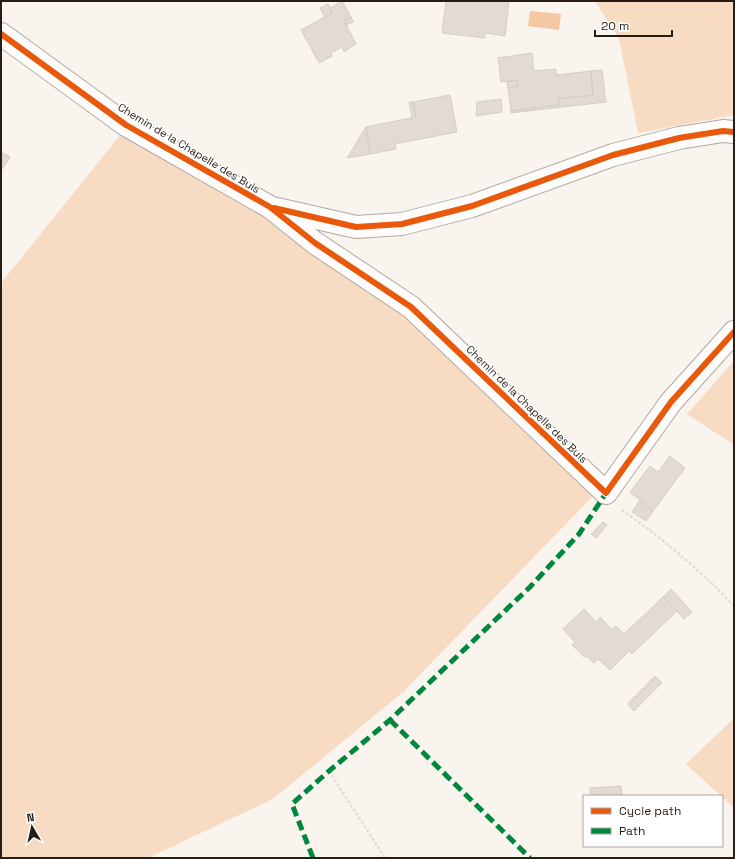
<svg xmlns="http://www.w3.org/2000/svg" width="735" height="859" viewBox="0 0 735 859" font-family="'Space Grotesk',sans-serif">
  <style>
    .green { fill: #f7dbc3 }
    .water { fill: #f3c8a2 }
    .building { fill: #e2dad3; stroke: #d5cec7 }
    .lines { fill: none; stroke-linecap: round; stroke-linejoin: round }
    .minor-casing { stroke: #b0a9a3; stroke-width: 24 }
    .path { stroke: #e0dddb; stroke-width: 2.5; stroke-dasharray: 3 2; stroke-linecap: butt }
    .minor { stroke: #fefdfc; stroke-width: 22 }
    .quiet { stroke: #00873e; stroke-width: 5; stroke-dasharray: 10 5; stroke-linecap: butt }
    .cycleway-casing { stroke: #fff; stroke-width: 8 }
    .cycleway { stroke: #e8590c; stroke-width: 6 }
    .labels { text-anchor: middle; dominant-baseline: central; stroke-width: 3; stroke-linejoin: round; paint-order: stroke }
    .street-label { font-size: 11px; fill: #271d15; stroke: #fff }
  </style>
  <rect width="100%" height="100%" fill="#faf4ee"/>
  <!-- green -->
  <path class="green" d="M 595,1 L 734,1 L 734,115 L 638,133 L 619,39 Z
    M 122,133 L 243,201 L 418,323 L 594,495 L 403,692 L 273,799 L 148,858 L 1,858 L 1,283 Z
    M 734,361 L 734,445 L 687,414 Z
    M 734,718 L 734,808 L 686,764 Z"/>
  <!-- water -->
  <path class="water" d="M 530,11 L 561,14 L 559,30 L 528,26 Z"/>
  <!-- building -->
  <path class="building" d="M 342,1 L 351,17 L 344,21 L 356,44 L 344,52 L 342,47 L 331,53 L 332,56 L 319,63 L 301,30 L 332,13 L 330,8 Z
    M 446,1 L 509,1 L 505,36 L 485,33 L 485,38 L 442,33 Z
    M 328,4 L 332,13 L 325,17 L 320,8 Z
    M 351,17 L 353,22 L 346,25 L 344,21 Z
    M 532,53 L 534,71 L 556,69 L 556,75 L 591,71 L 593,95 L 558,99 L 559,105 L 511,111 L 508,88 L 518,86 L 517,80 L 501,82 L 498,58 Z
    M 602,70 L 606,102 L 511,113 L 511,111 L 559,105 L 558,99 L 593,95 L 591,71 Z
    M 517,80 L 518,86 L 508,88 L 507,82 Z
    M 450,95 L 457,132 L 395,144 L 396,149 L 370,154 L 366,127 L 416,117 L 413,102 Z
    M 501,99 L 502,112 L 476,116 L 477,102 Z
    M 409,102 L 413,102 L 416,117 L 412,118 Z
    M 366,127 L 370,154 L 347,158 Z
    M 1,152 L 10,157 L 1,171 Z
    M 670,456 L 685,468 L 653,511 L 630,492 L 650,466 L 658,472 Z
    M 640,500 L 653,511 L 646,521 L 632,512 Z
    M 603,522 L 607,525 L 596,538 L 591,534 Z
    M 671,589 L 692,612 L 684,619 L 663,597 Z
    M 663,597 L 677,611 L 632,654 L 629,651 L 610,670 L 598,659 L 594,663 L 586,656 L 584,657 L 572,645 L 575,642 L 563,629 L 584,609 L 596,622 L 600,617 L 612,630 L 616,626 L 624,634 Z
    M 655,676 L 662,683 L 634,711 L 627,704 Z
    M 621,786 L 622,796 L 591,796 L 590,788 Z"/>
  <g class="lines">
    <!-- minor casing -->
    <g class="minor-casing">
      <path id="minor" d="M 1,34 L 126,125 L 270,207 L 315,243 L 411,307 L 606,493 L 671,402 L 734,332
        M 277,209 L 356,227 L 402,224 L 472,206 L 613,155 L 679,138 L 723,131 L 734,132"/>
    </g>
    <!-- path -->
    <path class="path" d="M 622,510 C 662,538 700,570 734,606
      M 329,771 L 385,858"/>
    <!-- minor -->
    <use href="#minor" class="minor"/>
    <!-- quiet -->
    <path class="quiet" d="M 390,720 L 530,858
      M 313,858 L 292,804 L 329,771 L 390,720 L 530,587 L 579,534 L 606,493"/>
    <!-- cycleway casing -->
    <g class="cycleway-casing">
      <path id="cycleway" d="M 1,34 L 126,125 L 270,207 L 315,243 L 411,307 L 606,493 L 671,402 L 734,332
        M 274,208 L 356,227 L 402,224 L 472,206 L 613,155 L 679,138 L 723,131 L 734,132"/>
    </g>
    <!-- cycleway -->
    <use href="#cycleway" class="cycleway"/>
  </g>
  <g class="labels">
    <!-- street labels -->
    <g class="street-label">
      <text transform="translate(189 148) rotate(31)">Chemin de la Chapelle des Buis</text>
      <text transform="translate(527 404) rotate(44)">Chemin de la Chapelle des Buis</text>
    </g>
  </g>
  <!-- border -->
  <rect width="735" height="859" fill="none" stroke="#271d15" stroke-width="4"/>
  <!-- legend -->
  <rect x="583" y="795" width="140" height="52" fill="#ffffff" stroke="#a9a5a1"/>
  <rect x="591" y="808" width="20" height="6" fill="#e8590c" stroke="#a9a5a1"/>
  <text x="619" y="815" font-size="12" fill="#271d15">Cycle path</text>
  <rect x="591" y="828" width="20" height="6" fill="#00873e" stroke="#a9a5a1"/>
  <text x="619" y="835" font-size="12" fill="#271d15">Path</text>
  <!-- north arrow -->
  <g transform="translate(32 827) rotate(351)" stroke="#ffffff" stroke-width="3" paint-order="stroke">
  <path d="M0-3L7 15L0 10L-7 15Z" fill="#271d15"/>
  <text y="-6" font-size="11" font-weight="bold" text-anchor="middle" fill="#271d15">N</text>
  </g>
  <!-- scale -->
  <path d="M595 30v6h77v-6" fill="none" stroke="#271d15" stroke-width="2"/>
  <text x="601" y="30" font-size="12" fill="#271d15" stroke="#ffffff" stroke-width="3" paint-order="stroke">20 m</text>
</svg>
